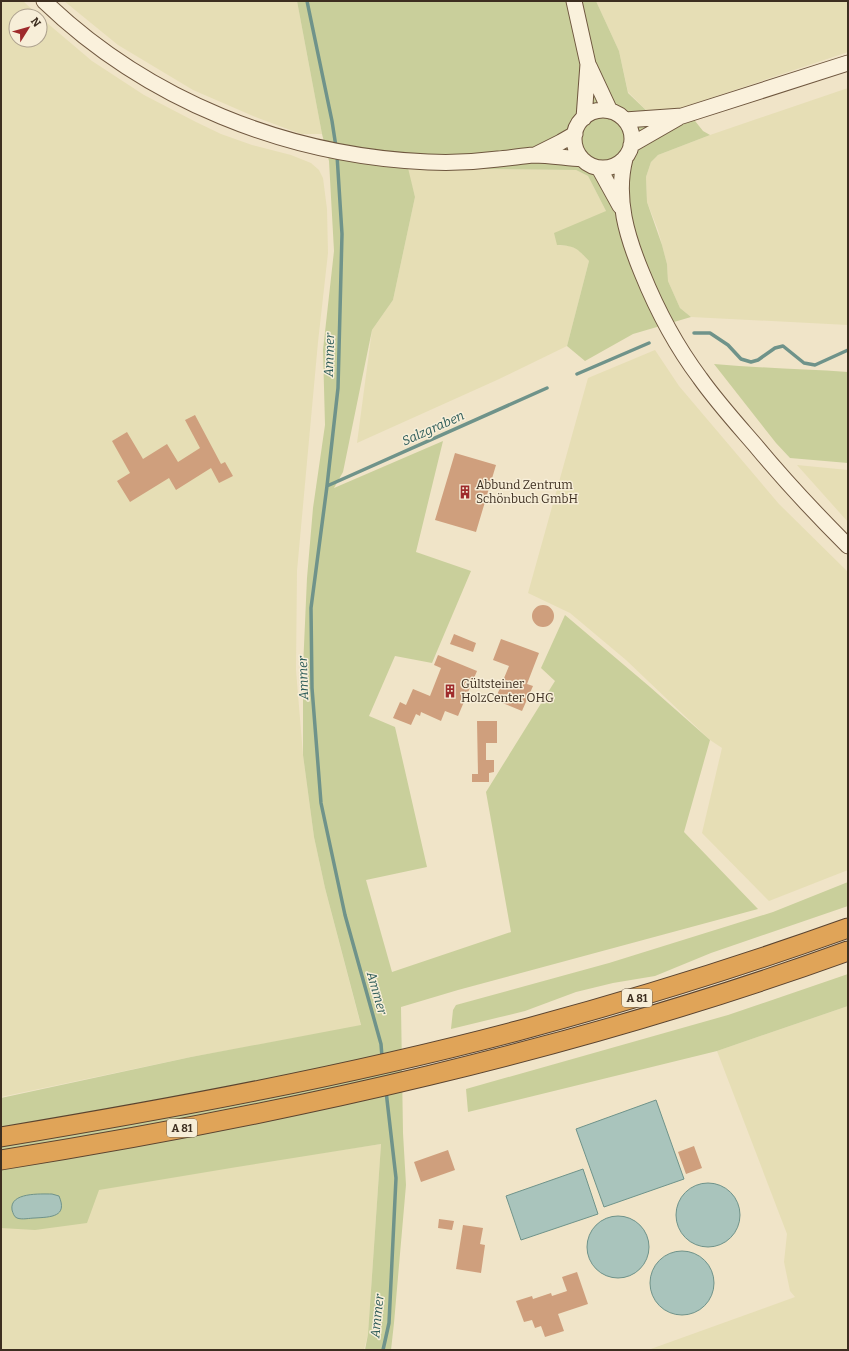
<svg xmlns="http://www.w3.org/2000/svg" width="849" height="1351" viewBox="0 0 849 1351" font-family="Bitter,serif">
  <style>
    .farmland { fill: #e6deb5 }
    .green { fill: #c9cf9b }
    .water { fill: #a9c4bc; stroke: #6f938a }
    .lines { fill: none; stroke-linecap: round; stroke-linejoin: round }
    .stream { stroke: #6f938a; stroke-width: 3.5 }
    .building { fill: #cf9f7d }
    .secondary-casing { stroke: #6f573f; stroke-width: 17 }
    .highway-casing { stroke: #5b4430; stroke-width: 21 }
    .secondary { stroke: #faf1dc; stroke-width: 15 }
    .highway { stroke: #e0a458; stroke-width: 19 }
    .labels { text-anchor: middle; dominant-baseline: central; stroke-width: 3; stroke-linejoin: round; paint-order: stroke }
    .shield { fill: #f7eed8; stroke: #756857; stroke-width: 1 }
    .shield-label { font-size: 11px; font-weight: bold; fill: #3d2e20 }
    .poi-label { font-size: 12px; fill: #3d2e20; stroke: #f7eed8; text-anchor: start }
    .water-label { font-size: 13px; font-style: italic; fill: #2f5d5a; stroke: #f7eed8 }
  </style>
  <rect width="100%" height="100%" fill="#f0e4c8"/>
  <!-- farmland -->
  <path class="farmland" d="M 1,1 L 23,1 L 39,16 L 16,16 L 16,40 L 40,40 L 40,17 L 92,61 L 144,95 L 196,122 L 221,134 L 252,145 L 291,155 L 311,163 L 319,170 L 323,178 L 327,209 L 328,253 L 318,342 L 297,571 L 296,670 L 303,755 L 314,837 L 325,888 L 361,1026 L 191,1057 L 1,1097 Z
    M 64,1 L 297,1 L 322,134 L 301,134 L 258,118 L 193,90 L 118,45 Z
    M 596,1 L 848,1 L 848,52 L 684,107 L 649,113 L 628,92 L 619,51 Z
    M 848,88 L 848,325 L 691,317 L 680,308 L 668,281 L 667,264 L 658,230 L 647,202 L 646,177 L 651,162 L 658,155 L 710,135 Z
    M 407,168 L 576,170 L 588,176 L 606,211 L 557,245 L 571,246 L 581,252 L 589,261 L 567,346 L 497,380 L 357,443 L 372,330 L 393,300 L 415,197 Z
    M 655,350 L 679,386 L 779,504 L 848,572 L 848,870 L 769,901 L 702,833 L 722,748 L 710,740 L 626,660 L 570,613 L 528,593 L 588,378 Z
    M 797,465 L 848,470 L 848,522 Z
    M 848,1006 L 848,1350 L 648,1350 L 795,1297 L 790,1291 L 784,1262 L 787,1234 L 717,1051 Z
    M 381,1144 L 368,1334 L 364,1350 L 1,1350 L 1,1227 L 100,1186 Z"/>
  <!-- green -->
  <path class="green" d="M 297,1 L 596,1 L 619,51 L 628,93 L 649,113 L 684,107 L 703,131 L 710,135 L 658,155 L 651,162 L 646,177 L 647,202 L 662,245 L 667,264 L 668,281 L 680,308 L 691,317 L 633,334 L 585,361 L 567,346 L 589,261 C 577,248 575,246 557,245 L 554,233 L 606,211 L 588,176 L 576,170 L 408,168 L 415,197 L 393,300 L 372,330 L 343,472 L 334,488 L 443,441 L 416,552 L 471,571 L 432,663 L 395,656 L 369,716 L 395,727 L 427,867 L 366,880 L 392,972 L 511,932 L 486,792 L 555,681 L 541,668 L 565,615 L 650,687 L 710,740 L 684,832 L 758,909 L 458,990 L 401,1007 L 403,1133 L 406,1185 L 394,1323 L 391,1350 L 365,1350 L 368,1334 L 381,1144 L 237,1167 L 99,1190 L 87,1223 L 35,1230 L 1,1228 L 1,1098 L 191,1057 L 361,1025 L 325,888 L 314,837 L 303,755 L 303,668 L 307,578 L 313,508 L 325,425 L 323,350 L 334,251 L 329,161 L 322,134 Z
    M 714,364 C 759,368 803,369 848,372 L 848,463 L 790,458 L 776,443 Z
    M 848,882 L 848,906 L 711,953 L 655,976 L 613,983 L 576,992 L 525,1011 L 451,1029 L 453,1010 L 456,1005 L 609,963 L 773,912 Z
    M 848,974 L 848,1006 L 717,1051 L 468,1112 L 466,1089 L 728,1015 Z"/>
  <!-- water -->
  <path class="water" d="M 656,1100 L 684,1179 L 604,1207 L 576,1129 Z
    M 583,1169 L 598,1214 L 521,1240 L 506,1196 Z
    M676 1215a32 32 0 1 1 64 0a32 32 0 1 1-64 0Z
    M 52,1194 L 59,1196 C 68,1217 51,1217 35,1218 C 30,1218 22,1220 17,1218 C 14,1217 13,1213 12,1210 C 9,1192 41,1194 52,1194 Z
    M587 1247a31 31 0 1 1 62 0a31 31 0 1 1-62 0Z
    M650 1283a32 32 0 1 1 64 0a32 32 0 1 1-64 0Z"/>
  <g class="lines">
    <!-- stream -->
    <path class="stream" d="M 307,1 L 332,121 L 336,147
      M 337,155 L 342,234 L 338,388 L 327,486 L 311,608 L 312,688 L 321,803 L 345,915 L 381,1044 L 382,1057
      M 694,333 L 710,333 L 728,345 L 741,359 L 751,362 L 758,360 L 775,348 L 783,346 L 804,363 L 815,365 L 848,350
      M 577,374 L 649,343
      M 327,486 L 547,388
      M 383,1350 L 389,1323 L 396,1178 L 386,1091"/>
  </g>
  <!-- building -->
  <path class="building" d="M 195,415 L 221,464 L 225,462 L 233,476 L 219,483 L 211,468 L 176,490 L 169,478 L 130,502 L 117,481 L 130,473 L 112,441 L 127,432 L 143,459 L 167,444 L 178,462 L 200,448 L 185,420 Z
    M 455,453 L 496,465 L 476,532 L 435,520 Z
    M532 616a11 11 0 1 1 22 0a11 11 0 1 1-22 0Z
    M 454,634 L 476,643 L 473,652 L 450,644 Z
    M 501,639 L 539,653 L 527,684 L 533,686 L 522,711 L 495,700 L 509,666 L 493,660 Z
    M 438,655 L 477,671 L 458,716 L 445,711 L 441,721 L 421,712 L 420,716 L 416,714 L 411,725 L 393,718 L 400,702 L 406,705 L 413,689 L 430,696 L 441,668 L 434,665 Z
    M 477,721 L 497,721 L 497,743 L 486,743 L 486,760 L 494,760 L 494,772 L 489,773 L 489,782 L 472,782 L 472,774 L 478,774 Z
    M 694,1146 L 702,1168 L 686,1174 L 678,1152 Z
    M 448,1150 L 455,1170 L 421,1182 L 414,1162 Z
    M 439,1219 L 454,1221 L 452,1230 L 438,1228 Z
    M 463,1225 L 483,1228 L 480,1244 L 485,1245 L 481,1273 L 456,1269 Z
    M 577,1272 L 588,1304 L 558,1314 L 564,1331 L 545,1337 L 541,1326 L 535,1328 L 532,1320 L 524,1322 L 516,1301 L 532,1296 L 533,1299 L 551,1293 L 552,1296 L 567,1291 L 562,1277 Z"/>
  <g class="lines">
    <!-- secondary casing -->
    <g class="secondary-casing">
      <path id="secondary" d="M 44,1 C 147,100 286,156 428,162 C 451,163 475,162 498,159 C 510,158 522,156 534,155 C 549,155 566,158 582,159
        M 574,1 L 588,64 L 584,118
        M 589,66 L 610,111
        M574 139a29 29 0 1 1 58 0a29 29 0 1 1-58 0Z
        M 625,120 L 682,116 L 848,63
        M 631,145 L 678,118
        M 535,155 L 561,142 L 575,134
        M 625,159 C 615,198 627,237 642,273 C 657,310 676,346 700,378 C 717,402 737,424 756,446 C 785,481 816,514 848,546
        M 599,168 L 620,206"/>
    </g>
    <!-- highway casing -->
    <g class="highway-casing">
      <path id="highway" d="M 1,1137 C 174,1108 347,1076 517,1031 C 629,1001 739,967 848,928
        M 1,1160 C 288,1114 574,1050 848,951"/>
    </g>
    <!-- secondary -->
    <use href="#secondary" class="secondary"/>
    <!-- highway -->
    <use href="#highway" class="highway"/>
  </g>
  <!-- icons -->
  <defs>
    <g id="building-bare" transform="scale(1.08)"><path d="M-4-6H4V6H1V3H-1V6H-4ZM-2.5-4.3h1.7v1.8h-1.7ZM.8-4.3h1.7v1.8H.8ZM-2.5-1h1.7V.8h-1.7ZM.8-1h1.7V.8H.8Z" fill="#9e2a2b" stroke="#f7eed8" stroke-width="2.5" paint-order="stroke"/></g>
  </defs>
  <g fill-rule="evenodd">
    <use href="#building-bare" x="465" y="492"/>
    <use href="#building-bare" x="450" y="691"/>
  </g>
  <g class="labels">
    <!-- shield labels -->
    <g class="shield">
      <rect x="622" y="989" width="30" height="18" rx="3"/>
      <rect x="167" y="1119" width="30" height="18" rx="3"/>
    </g>
    <g class="shield-label">
      <text x="637" y="998">A 81</text>
      <text x="182" y="1128">A 81</text>
    </g>
    <!-- poi labels -->
    <g class="poi-label">
      <text x="476" y="485">Abbund Zentrum<tspan x="476" dy="14">Schönbuch GmbH</tspan></text>
      <text x="461" y="684">Gültsteiner<tspan x="461" dy="14">HolzCenter OHG</tspan></text>
    </g>
    <!-- water labels -->
    <g class="water-label">
      <text transform="translate(329 355) rotate(-88)">Ammer</text>
      <text transform="translate(433 428) rotate(-24)">Salzgraben</text>
      <text transform="translate(303 678) rotate(-92)">Ammer</text>
      <text transform="translate(377 993) rotate(74)">Ammer</text>
      <text transform="translate(377 1316) rotate(-84)">Ammer</text>
    </g>
  </g>
  <!-- border -->
  <rect width="849" height="1351" fill="none" stroke="#3d2e20" stroke-width="4"/>
  <!-- north arrow -->
  <g transform="translate(28 28) rotate(53)"><circle r="19" fill="#f7eed8" stroke="#ada18e"/>
  <path d="M0-3L7 15L0 10L-7 15Z" fill="#9e2a2b"/>
  <text y="-6" font-size="11" font-weight="bold" text-anchor="middle" fill="#3d2e20">N</text>
  </g>
</svg>
